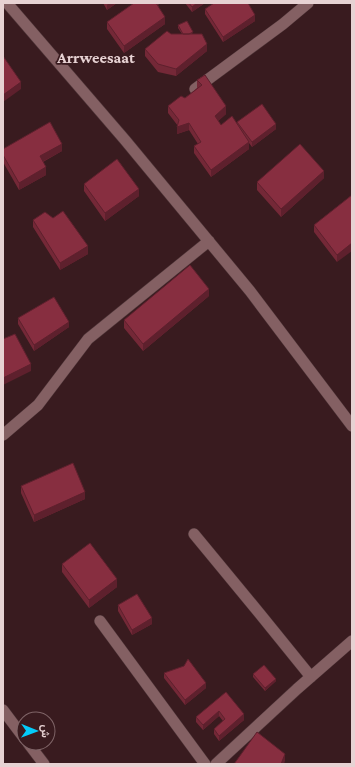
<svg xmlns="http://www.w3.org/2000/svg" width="355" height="767" viewBox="0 0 355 767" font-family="'Crimson Pro',Vazirmatn,serif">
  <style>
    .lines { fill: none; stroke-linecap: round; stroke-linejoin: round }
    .minor-casing { stroke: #4f3639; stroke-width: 12 }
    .minor { stroke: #846063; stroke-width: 11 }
    .wall { fill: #742837 }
    .shaded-wall { fill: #5e202d }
    .building { fill: #872e40; stroke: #5e202d }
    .labels { text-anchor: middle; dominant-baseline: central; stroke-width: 3.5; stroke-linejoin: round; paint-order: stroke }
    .district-label { font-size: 16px; font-weight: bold; fill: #e7d2d3; stroke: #391b1f }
  </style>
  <rect width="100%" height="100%" fill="#391b1f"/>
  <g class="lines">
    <!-- minor casing -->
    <g class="minor-casing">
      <path id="minor" d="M 7,3 L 125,140 L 250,291 L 352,426
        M 195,89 L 283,24 L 308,3
        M 3,435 L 38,405 L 88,339 L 209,241
        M 194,534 L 260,614 L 311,677
        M 100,621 L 205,764
        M 3,710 L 24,738
        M 28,743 L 44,764
        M 216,764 L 297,689 L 352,641"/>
    </g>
    <!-- minor -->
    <use href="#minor" class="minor"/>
  </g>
  <!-- wall -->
  <path class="wall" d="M 103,3 L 117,3 L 107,10 Z
    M 134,3 L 160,3 L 158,5 L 165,24 L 124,53 L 107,29 L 107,22 Z
    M 185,3 L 205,3 L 192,12 Z
    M 205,9 L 255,21 L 223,42 L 205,14 Z
    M 178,25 L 193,34 L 207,51 L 176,76 L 158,72 L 145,56 L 145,49 L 171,34 L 182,34 L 178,28 Z
    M 205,75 L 226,114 L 218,121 L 221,125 L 237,124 L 237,122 L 276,129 L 252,147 L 249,143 L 249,149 L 211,177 L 194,153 L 194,146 L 198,144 L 189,130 L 177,134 L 178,126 L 168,113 L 168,106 L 185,98 L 197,88 L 197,80 Z
    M 3,149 L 62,151 L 43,162 L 46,175 L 19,190 L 3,162 Z
    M 324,178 L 281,217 L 257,190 L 257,182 Z
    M 84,184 L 139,196 L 105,221 L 84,191 Z
    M 352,195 L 337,262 L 314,232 L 314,225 Z
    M 33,220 L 88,254 L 60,270 L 33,227 Z
    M 209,296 L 143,351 L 124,328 L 124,320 Z
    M 18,318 L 69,327 L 34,351 L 18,324 Z
    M 21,486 L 85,499 L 34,522 L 21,493 Z
    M 62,564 L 117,587 L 89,608 L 62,572 Z
    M 118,605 L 152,624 L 132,635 L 118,611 Z
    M 164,673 L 206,688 L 185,705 L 164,678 Z
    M 253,674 L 276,681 L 265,691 L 253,677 Z
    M 226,692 L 244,720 L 219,741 L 214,734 L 214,729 L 223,721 L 219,716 L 203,730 L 196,722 L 196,717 Z"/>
  <!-- shaded-wall -->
  <path class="shaded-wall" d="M 109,3 L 117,3 L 107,10 L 107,5 Z
    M 197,3 L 205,3 L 192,12 L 192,7 Z
    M 255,15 L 255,21 L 223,42 L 223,37 Z
    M 165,17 L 165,24 L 124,53 L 124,46 Z
    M 207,44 L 207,51 L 176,76 L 176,69 Z
    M 21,82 L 21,89 L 3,102 L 3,95 Z
    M 226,106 L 226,114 L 215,124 L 215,116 Z
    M 189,123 L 189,130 L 177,134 L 177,127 Z
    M 276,124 L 276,129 L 252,147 L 252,142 Z
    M 249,142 L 249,149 L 211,177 L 211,170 Z
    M 62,144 L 62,151 L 40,163 L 40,156 Z
    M 46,167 L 46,175 L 19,190 L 19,183 Z
    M 324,171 L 324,178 L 281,217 L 281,209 Z
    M 139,189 L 139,196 L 105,221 L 105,213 Z
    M 352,243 L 352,251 L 337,262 L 337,255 Z
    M 88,246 L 88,254 L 60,270 L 60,263 Z
    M 209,289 L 209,296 L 143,351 L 143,344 Z
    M 69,322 L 69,327 L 34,351 L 34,345 Z
    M 31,364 L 31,371 L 3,385 L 3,378 Z
    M 85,492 L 85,499 L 34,522 L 34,515 Z
    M 117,579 L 117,587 L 89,608 L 89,600 Z
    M 152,618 L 152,624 L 132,635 L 132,630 Z
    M 276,679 L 276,681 L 265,691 L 265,688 Z
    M 206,683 L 206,688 L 185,705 L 185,700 Z
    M 219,711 L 219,716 L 203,730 L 203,725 Z
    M 244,714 L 244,720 L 219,741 L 219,736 Z
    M 285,754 L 285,761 L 284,764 L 281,764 Z"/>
  <!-- building -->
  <path class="building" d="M 134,3 L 156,3 L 165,17 L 124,46 L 107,22 Z
    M 189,3 L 197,3 L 192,7 Z
    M 214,3 L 248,3 L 255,15 L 223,37 L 205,9 Z
    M 187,21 L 193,32 L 189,34 L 183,34 L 178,25 Z
    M 167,31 L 171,34 L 202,34 L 207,44 L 176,69 L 158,64 L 145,49 Z
    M 3,56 L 21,82 L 3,95 Z
    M 205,75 L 226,106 L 215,116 L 221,125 L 232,116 L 249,142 L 211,170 L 194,146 L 201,142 L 189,123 L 177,127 L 179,120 L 168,106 L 181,96 L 185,98 L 202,85 L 197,80 Z
    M 262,104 L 276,124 L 252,142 L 237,122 Z
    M 50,122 L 62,144 L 40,156 L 46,167 L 19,183 L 3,155 L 3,149 Z
    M 300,144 L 324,171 L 281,209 L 257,182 Z
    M 117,159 L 139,189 L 105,213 L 84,184 Z
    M 352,195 L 352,243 L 337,255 L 314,225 Z
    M 63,211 L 88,246 L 60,263 L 33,220 L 45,212 L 53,218 Z
    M 190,265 L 209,289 L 143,344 L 124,320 Z
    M 54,297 L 69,322 L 34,345 L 18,318 Z
    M 15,334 L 31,364 L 3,378 L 3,339 Z
    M 73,463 L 85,492 L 34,515 L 21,486 Z
    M 90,543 L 117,579 L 89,600 L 62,564 Z
    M 137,594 L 152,618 L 132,630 L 118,605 Z
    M 188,659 L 206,683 L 185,700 L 164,673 L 184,666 Z
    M 264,665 L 276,679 L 265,688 L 253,674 Z
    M 226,692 L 244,714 L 219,736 L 214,729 L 225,719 L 219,711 L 203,725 L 196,717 Z
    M 257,732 L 285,754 L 281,764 L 234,764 Z"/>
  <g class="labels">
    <!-- district labels -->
    <g class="district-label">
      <text x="96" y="57">Arrweesaat</text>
    </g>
  </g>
  <!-- border -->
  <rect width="355" height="767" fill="none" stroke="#e7d2d3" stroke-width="8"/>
  <!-- north arrow -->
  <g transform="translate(36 731) rotate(91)"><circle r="19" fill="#391b1f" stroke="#7f6467"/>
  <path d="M0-3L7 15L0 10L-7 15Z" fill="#04cbf9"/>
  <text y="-6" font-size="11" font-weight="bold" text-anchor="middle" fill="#e7d2d3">ش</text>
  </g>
</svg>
